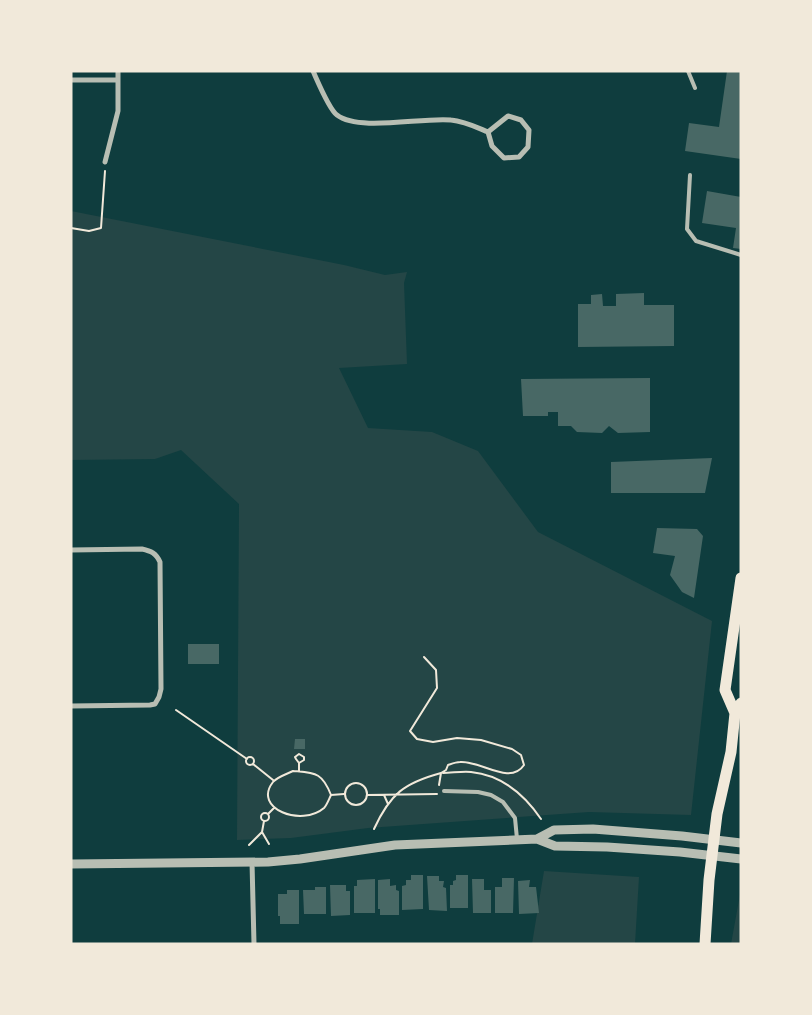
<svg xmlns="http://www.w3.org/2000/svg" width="812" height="1015" viewBox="0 0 812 1015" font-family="'Golos Text',sans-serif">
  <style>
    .green { fill: #244646 }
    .building { fill: #486865 }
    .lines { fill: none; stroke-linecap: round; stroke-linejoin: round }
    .path { stroke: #f1e9da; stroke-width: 2 }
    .service { stroke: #b8beb3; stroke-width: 4 }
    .minor { stroke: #b8beb3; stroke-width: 5 }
    .tertiary { stroke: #b8beb3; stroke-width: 9 }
    .primary { stroke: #f1e9da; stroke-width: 11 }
  </style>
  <rect width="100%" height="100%" fill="#0f3d3e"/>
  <!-- green -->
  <path class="green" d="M 71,211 L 344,265 L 385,275 L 407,272 L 404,283 L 407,364 L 339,368 L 368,428 L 432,432 L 478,451 L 538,532 L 712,621 L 691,815 L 589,812 L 368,828 L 291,838 L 237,840 L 239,504 L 181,450 L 155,459 L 71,460 Z
    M 544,871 L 639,877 L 635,944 L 532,944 Z
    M 741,889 L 741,944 L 731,944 Z"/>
  <!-- building -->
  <path class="building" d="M 727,71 L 741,71 L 741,159 L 685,151 L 689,123 L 719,127 Z
    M 707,191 L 741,197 L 741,249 L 733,248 L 736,228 L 702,223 Z
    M 644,293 L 644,305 L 674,305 L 674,346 L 578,347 L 578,304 L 591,304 L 591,295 L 602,294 L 603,306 L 616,306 L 616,294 Z
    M 650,378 L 650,432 L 618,433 L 609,426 L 602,433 L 577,432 L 571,426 L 558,426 L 558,412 L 548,412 L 548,416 L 523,416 L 521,379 Z
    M 712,458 L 705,493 L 611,493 L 611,462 Z
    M 657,528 L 697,529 L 703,536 L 694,598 L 682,592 L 670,575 L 675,556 L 653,553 Z
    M 188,644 L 219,644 L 219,664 L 188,664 Z
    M 295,739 L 305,739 L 305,749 L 294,749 Z
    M 411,875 L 423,875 L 423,909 L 402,910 L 402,886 L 406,885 L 406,880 L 411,880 Z
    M 456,875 L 468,875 L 468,908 L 450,908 L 450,885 L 453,885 L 453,881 L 456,880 Z
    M 427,876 L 439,876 L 439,881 L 444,881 L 443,887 L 446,888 L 447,911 L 429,910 Z
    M 502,878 L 514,878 L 513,913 L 495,913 L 495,887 L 502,887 Z
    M 375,879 L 375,913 L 354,913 L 354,886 L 357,886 L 357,880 Z
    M 390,879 L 390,886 L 396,885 L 396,890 L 399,891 L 399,915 L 380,915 L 380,909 L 378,909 L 378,880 Z
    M 472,879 L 484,879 L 484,890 L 491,890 L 491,913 L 473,913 Z
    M 530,880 L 529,887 L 536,887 L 539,913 L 519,914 L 518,881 Z
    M 330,885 L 346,885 L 346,891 L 350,891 L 350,915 L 331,916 Z
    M 315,887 L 326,887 L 326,914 L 304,914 L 303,890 L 315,890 Z
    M 287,890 L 299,890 L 299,924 L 280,924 L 280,916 L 278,916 L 278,894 L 287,894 Z"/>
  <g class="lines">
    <!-- path -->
    <path class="path" d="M 71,228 L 89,231 L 101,228 L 105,171
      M 424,657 L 436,670 L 437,688 L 410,731 L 417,739 L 433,742 L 457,738 L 481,740 L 512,749 L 521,755 L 524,765 C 510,786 480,760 460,762 C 456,762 451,764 448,765 L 446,770 L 441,773
      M 176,710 L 247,759
      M246 761a4 4 0 1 1 8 0a4 4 0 1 1-8 0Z
      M 253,764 L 273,780
      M 293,771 C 315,773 322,772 331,795 C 329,799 327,805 324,808 C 302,827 252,809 273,782 C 277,777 287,774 293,771 Z
      M 299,771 L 299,763 L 296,759 L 295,757 L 299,754 L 304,757 L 304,760 L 299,763
      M 443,773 C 452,773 462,771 471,772 C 501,775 524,794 541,819
      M345 794a11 11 0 1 1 22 0a11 11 0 1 1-22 0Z
      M 331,795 L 344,794
      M 367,795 L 437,794
      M 384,795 L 388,804
      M261 817a4 4 0 1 1 8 0a4 4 0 1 1-8 0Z
      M 268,814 L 274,808
      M 374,829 C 390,794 404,783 441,773 L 439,785
      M 262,832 L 269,844
      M 249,845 L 262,832 L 264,821"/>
    <!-- service -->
    <path class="service" d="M 688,71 L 695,88
      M 690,175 L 687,229 L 696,241 L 741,255
      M 444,791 L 478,792 L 491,795 L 503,802 L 515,818 L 517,839"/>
    <!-- minor -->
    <path class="minor" d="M 313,71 C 318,82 329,109 337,115 C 359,132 422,117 451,120 C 464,121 476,127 488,132
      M 71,80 L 118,80
      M 508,116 L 521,120 L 529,130 L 528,147 L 519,157 L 504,158 L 492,146 L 488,132 Z
      M 105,162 L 118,111 L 118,71
      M 71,550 L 142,549 C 151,551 156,553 160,562 L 161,689 L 159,697 L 155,704 L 150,705 L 71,706
      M 252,862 L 254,944"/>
    <!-- tertiary -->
    <path class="tertiary" d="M 537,839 L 555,846 L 607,847 L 680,852 L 741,859
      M 71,864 L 268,862 L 300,859 L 395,845 L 537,839 L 554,830 L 593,829 L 682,836 L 741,843"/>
    <!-- primary -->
    <path class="primary" d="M 735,713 L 725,690 L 741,578
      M 705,944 L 709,880 L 717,814 L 731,752 L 735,713 L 741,703"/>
  </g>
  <!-- border -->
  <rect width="812" height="1015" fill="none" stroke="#f1e9da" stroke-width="145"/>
</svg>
